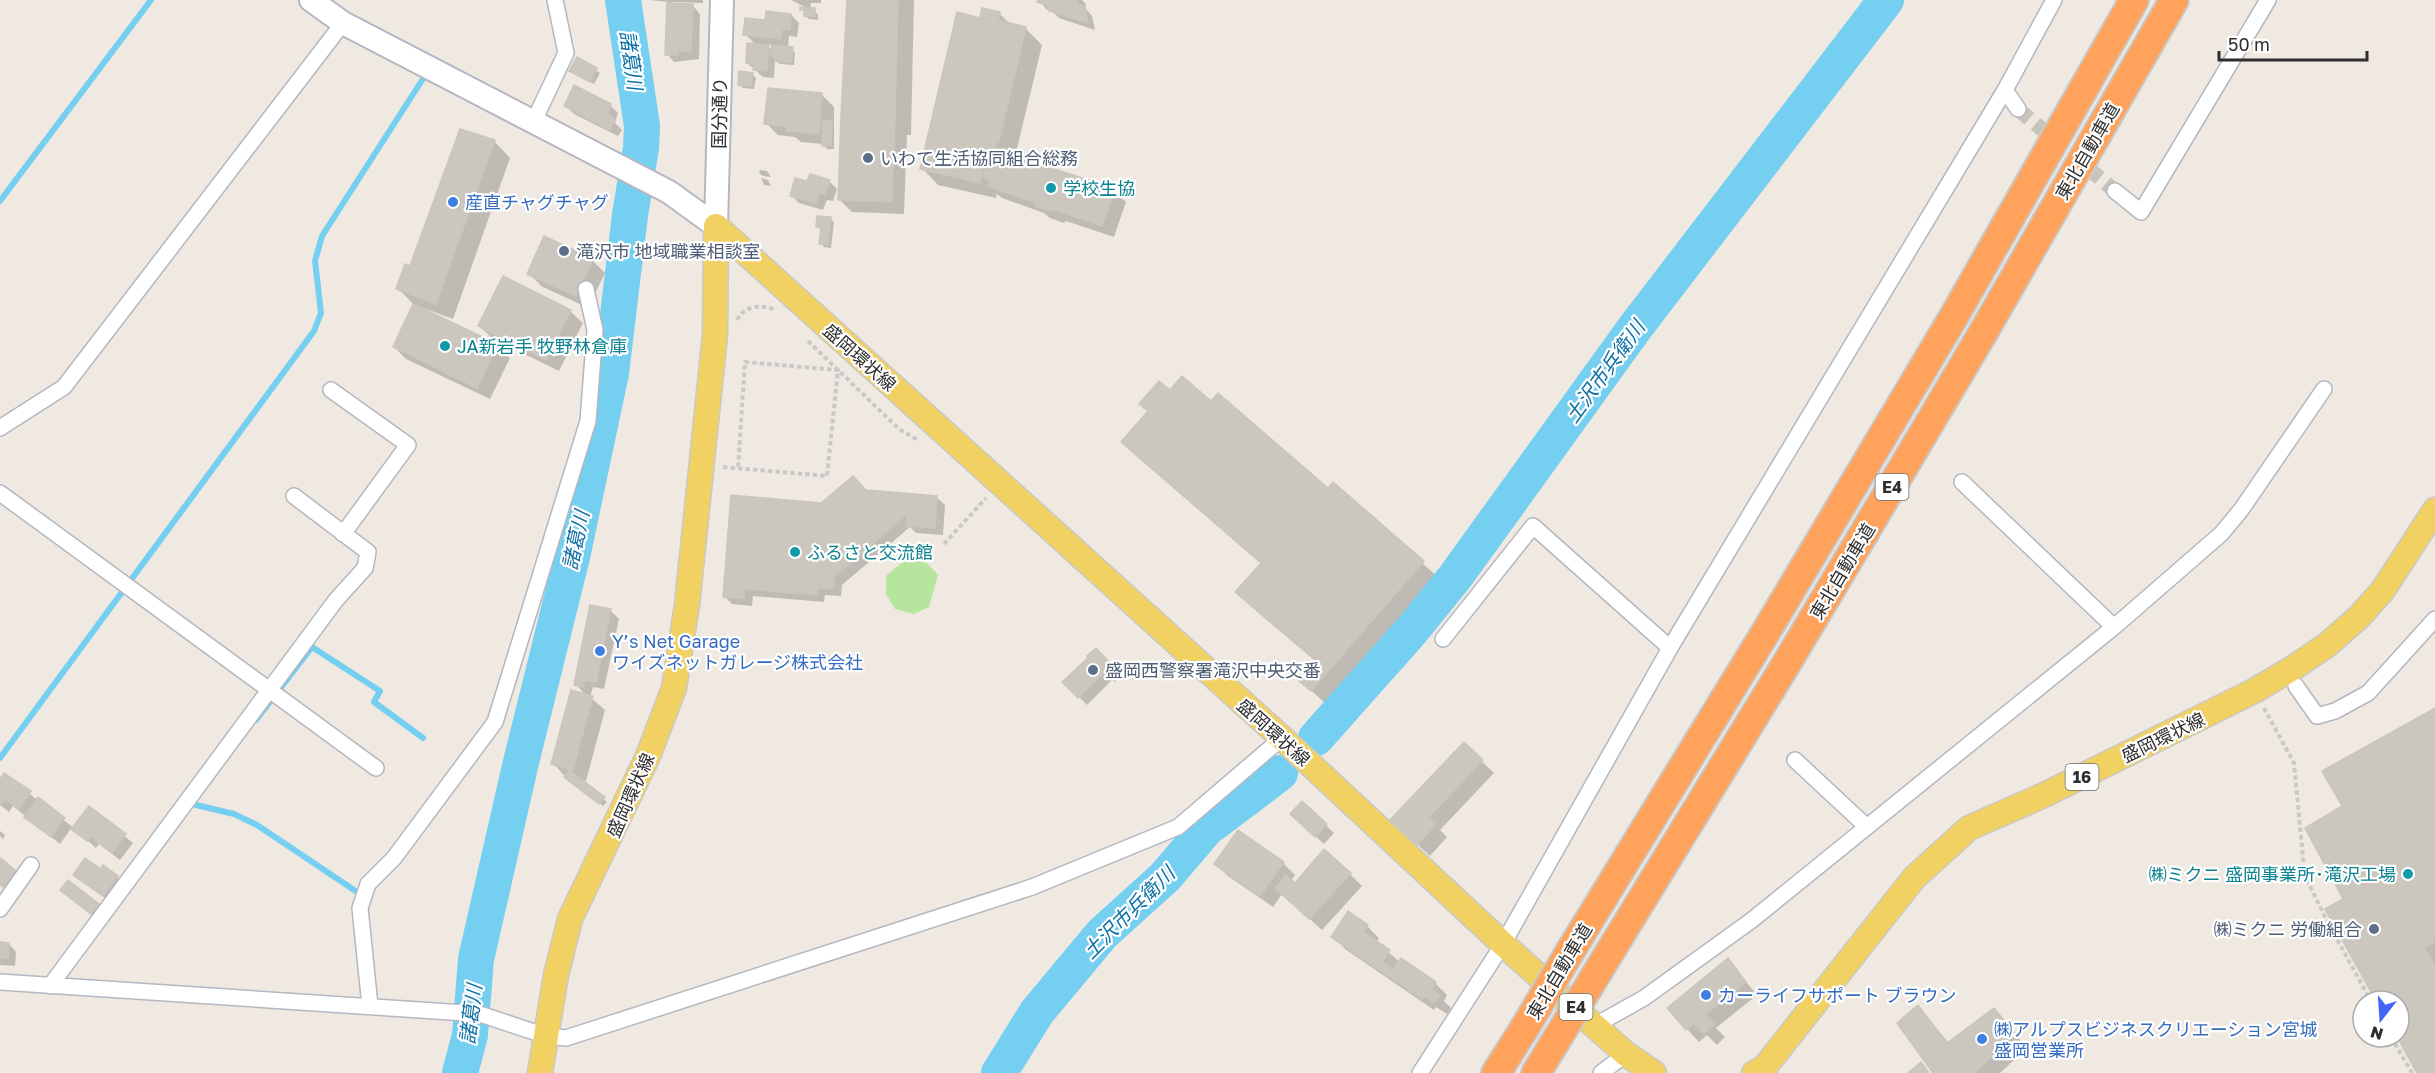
<svg xmlns="http://www.w3.org/2000/svg" width="2435" height="1073" viewBox="0 0 2435 1073" font-family="'Golos Text','Noto Sans JP',sans-serif">
  <style>
    .green { fill: #b6e59e }
    .shadow { fill: #0003; fill-rule: evenodd }
    .lines { fill: none; stroke-linecap: round; stroke-linejoin: round }
    .stream { stroke: #75cff0; stroke-width: 6 }
    .river { stroke: #75cff0; stroke-width: 36 }
    .building { fill: #cbc7bf; stroke: #cbc5ba; stroke-width: 1.5 }
    .street-tunnel { stroke: #c8c4bd; stroke-width: 15; stroke-dasharray: 15 8; stroke-linecap: butt }
    .street-casing { stroke: #b4b7c1; stroke-width: 18 }
    .secondary-casing { stroke: #b4b7c1; stroke-width: 26 }
    .primary-casing { stroke: #c9c9c9; stroke-width: 27 }
    .highway-casing { stroke: #c9c9c9; stroke-width: 32 }
    .path { stroke: #c9c9c9; stroke-width: 4; stroke-dasharray: 4.5 3; stroke-linecap: butt }
    .street { stroke: #fff; stroke-width: 15 }
    .secondary { stroke: #fff; stroke-width: 22 }
    .primary { stroke: #f2d163; stroke-width: 24 }
    .highway { stroke: #ffa35c; stroke-width: 28 }
    .highway-bridge-casing { stroke: #c9c9c9; stroke-width: 32; stroke-linecap: butt }
    .highway-bridge { stroke: #ffa35c; stroke-width: 28 }
    .service-dot { fill: #5c6f8a; stroke: #fff; stroke-width: 2 }
    .culture-dot { fill: #0f9aa8; stroke: #fff; stroke-width: 2 }
    .shop-dot { fill: #3f7fe0; stroke: #fff; stroke-width: 2 }
    .labels { text-anchor: middle; dominant-baseline: central; stroke-width: 4.5; stroke-linejoin: round; paint-order: stroke }
    .shield { fill: #fff; stroke: #6d6d6d; stroke-width: 1.5 }
    .shield-label { font-size: 16px; font-weight: bold; fill: #2e2e2e }
    .street-label { font-size: 18px; fill: #2e2e2e; stroke: #fff }
    .service-label { font-size: 18px; fill: #4e5e75; stroke: #fff; text-anchor: start }
    .culture-label { font-size: 18px; fill: #0d838f; stroke: #fff; text-anchor: start }
    .shop-label { font-size: 18px; fill: #366cbe; stroke: #fff; text-anchor: start }
    .water-label { font-size: 20px; font-style: italic; fill: #0d6fa3; stroke: #fff }
  </style>
  <rect width="100%" height="100%" fill="#efe9e1"/>
  <!-- green -->
  <path class="green" d="M 906,559 L 923,559 L 938,575 L 929,607 L 914,614 L 895,609 L 886,594 L 886,576 Z"/>
  <!-- shadow -->
  <path class="shadow" d="M 649,0 L 703,0 L 703,3 L 672,2 L 672,5 L 693,6 L 700,14 L 699,59 L 674,62 L 667,54 L 669,2 Z
    M 791,0 L 821,0 L 821,3 L 811,3 L 810,10 L 818,14 L 818,20 L 809,19 L 805,16 L 805,7 Z
    M 848,0 L 914,0 L 911,135 L 907,135 L 904,214 L 852,212 L 840,200 Z
    M 1039,0 L 1082,0 L 1086,4 L 1085,8 L 1092,16 L 1095,30 L 1059,18 L 1052,11 L 1047,10 Z
    M 999,13 L 1011,25 L 1025,28 L 1042,45 L 1015,157 L 1114,190 L 1126,202 L 1114,237 L 1066,221 L 1064,223 L 1050,218 L 1044,213 L 1002,198 L 997,194 L 996,198 L 938,185 L 922,168 L 981,20 Z
    M 791,15 L 799,23 L 797,37 L 789,36 L 788,48 L 795,52 L 794,65 L 780,64 L 775,60 L 774,78 L 763,77 L 747,63 L 756,45 L 745,34 L 767,22 ZM 765,44 L 773,45 L 773,51 Z
    M 577,59 L 600,73 L 594,84 L 571,71 Z
    M 752,74 L 756,78 L 754,89 L 743,88 L 740,84 Z
    M 822,95 L 834,107 L 834,149 L 827,149 L 823,144 L 801,142 L 795,137 L 778,135 L 766,123 Z
    M 610,105 L 618,113 L 615,123 L 622,130 L 618,136 L 574,114 L 566,106 Z
    M 494,141 L 510,158 L 453,319 L 426,309 L 425,311 L 497,345 L 510,358 L 490,399 L 406,359 L 394,347 L 414,305 L 398,288 Z
    M 760,170 L 767,171 L 771,177 L 763,176 L 759,173 Z
    M 761,178 L 768,180 L 771,186 L 764,185 Z
    M 829,181 L 837,189 L 833,201 L 827,200 L 823,210 L 799,203 L 791,195 L 808,183 Z
    M 830,219 L 834,222 L 831,248 L 824,247 L 821,243 L 822,230 L 817,226 Z
    M 592,260 L 605,273 L 588,308 L 541,286 L 529,273 Z
    M 570,311 L 583,323 L 559,371 L 492,338 L 479,326 Z
    M 1170,392 L 1211,404 L 1328,490 L 1333,484 L 1439,578 L 1328,706 L 1301,681 L 1317,662 L 1238,592 L 1262,564 L 1123,442 Z
    M 937,498 L 945,505 L 943,535 L 916,533 L 910,527 L 842,585 L 841,596 L 825,595 L 824,602 L 753,596 L 752,606 L 732,604 L 724,596 L 821,504 Z
    M 611,611 L 619,619 L 604,689 L 593,687 L 590,697 L 605,710 L 586,781 L 578,779 L 607,802 L 603,806 L 569,781 L 553,763 L 587,696 L 575,684 Z
    M 1096,650 L 1121,675 L 1115,682 L 1112,680 L 1087,705 L 1064,682 L 1090,658 Z
    M 2435,710 L 2435,1073 L 2419,1073 L 2399,1037 L 2399,1001 L 2378,1001 L 2345,900 L 2344,806 Z
    M 1464,744 L 1494,773 L 1440,830 L 1447,837 L 1430,856 L 1404,832 Z
    M 5,775 L 74,828 L 90,808 L 133,843 L 120,860 L 99,844 L 96,848 L 72,827 L 60,844 L 13,806 L 9,812 L 0,805 L 0,781 Z
    M 1302,803 L 1334,833 L 1324,844 L 1300,822 Z
    M 0,831 L 5,835 L 3,839 L 0,836 Z
    M 0,860 L 18,875 L 7,890 L 0,884 Z
    M 1283,863 L 1295,875 L 1291,881 L 1295,885 L 1350,874 L 1362,886 L 1322,930 L 1282,894 L 1273,907 L 1228,876 L 1216,864 Z
    M 101,871 L 117,877 L 125,885 L 112,903 L 75,875 Z
    M 70,897 L 98,905 L 105,913 L 100,920 Z
    M 1367,926 L 1379,938 L 1376,942 L 1400,962 L 1435,983 L 1447,995 L 1444,1001 L 1451,1008 L 1447,1014 L 1436,1007 L 1434,1010 L 1345,949 L 1333,936 Z
    M 0,941 L 9,944 L 16,952 L 15,966 L 0,965 Z
    M 1728,960 L 1757,995 L 1716,1028 L 1725,1037 L 1717,1045 L 1707,1035 L 1699,1042 L 1669,1009 Z
    M 1918,1007 L 1949,1043 L 1994,1010 L 2027,1048 L 2000,1073 L 1935,1073 Z"/>
  <g class="lines">
    <!-- stream -->
    <path class="stream" d="M 0,201 L 151,0
      M 256,720 L 312,647 L 380,691 L 374,702 L 423,738
      M 0,758 L 314,331 L 321,313 L 315,261 L 322,236 L 428,71
      M 195,799 L 192,804 L 234,814 L 257,825 L 363,896"/>
    <!-- river -->
    <path class="river" d="M 1316,738 L 1412,630 L 1455,577 L 1634,329 L 1886,0
      M 460,1073 L 470,1035 L 476,959 L 521,762 L 572,557 L 611,373 L 630,215 L 641,148 L 642,126 L 623,0
      M 999,1073 L 1037,1012 L 1102,934 L 1165,877 L 1206,829 L 1280,773"/>
  </g>
  <!-- building -->
  <path class="building" d="M 847,0 L 898,0 L 895,120 L 841,117 Z
    M 1038,0 L 1077,0 L 1076,4 L 1085,6 L 1088,23 L 1049,11 L 1047,5 L 1037,2 Z
    M 667,3 L 693,4 L 691,52 L 679,51 L 678,55 L 665,55 Z
    M 800,7 L 815,8 L 815,17 L 804,16 L 804,10 L 800,10 Z
    M 982,8 L 1000,12 L 998,20 L 1026,27 L 999,142 L 997,142 L 993,159 L 986,157 L 980,183 L 920,169 L 957,12 L 980,18 Z
    M 766,11 L 791,14 L 790,30 L 782,29 L 781,39 L 743,35 L 745,18 L 765,20 Z
    M 747,43 L 769,45 L 767,71 L 753,70 L 754,64 L 746,63 Z
    M 772,45 L 793,47 L 791,63 L 774,61 L 775,56 L 771,56 Z
    M 577,57 L 597,68 L 590,82 L 569,71 Z
    M 739,71 L 753,73 L 751,86 L 738,85 Z
    M 574,85 L 611,104 L 608,114 L 615,120 L 610,130 L 564,106 Z
    M 768,88 L 822,93 L 819,134 L 787,131 L 786,126 L 764,124 Z
    M 841,117 L 895,120 L 892,202 L 838,200 Z
    M 823,120 L 832,121 L 831,146 L 822,146 Z
    M 460,129 L 495,140 L 436,304 L 396,289 L 405,264 L 410,266 Z
    M 1001,151 L 1115,189 L 1102,226 L 1054,210 L 1052,211 L 1036,207 L 1036,203 L 988,186 L 990,181 L 983,177 L 986,168 L 993,170 L 995,168 Z
    M 810,174 L 830,180 L 825,194 L 819,193 L 816,203 L 790,196 L 795,178 L 807,181 Z
    M 817,216 L 831,217 L 828,245 L 819,244 L 821,227 L 816,227 Z
    M 544,236 L 593,259 L 576,296 L 527,274 Z
    M 503,276 L 571,310 L 546,360 L 478,326 Z
    M 413,304 L 498,344 L 477,388 L 393,347 Z
    M 1182,376 L 1211,401 L 1218,393 L 1328,488 L 1333,482 L 1424,561 L 1311,691 L 1299,681 L 1316,661 L 1235,592 L 1261,563 L 1121,442 L 1148,411 L 1139,404 L 1159,381 L 1170,390 Z
    M 853,476 L 866,490 L 937,496 L 935,528 L 906,526 L 907,514 L 834,577 L 833,589 L 817,588 L 817,595 L 745,589 L 744,599 L 723,597 L 731,495 L 821,503 Z
    M 590,605 L 611,609 L 596,682 L 585,680 L 583,687 L 574,685 Z
    M 1096,648 L 1114,667 L 1107,675 L 1104,673 L 1078,698 L 1062,682 L 1088,658 L 1087,656 Z
    M 571,690 L 593,696 L 573,770 L 551,764 Z
    M 2435,708 L 2435,942 L 2423,948 L 2322,771 Z
    M 1464,742 L 1483,760 L 1429,817 L 1436,824 L 1417,845 L 1390,820 Z
    M 569,770 L 605,797 L 599,804 L 564,777 Z
    M 4,773 L 31,791 L 19,809 L 5,799 L 0,804 L 0,779 Z
    M 38,797 L 65,818 L 51,837 L 24,817 Z
    M 1302,801 L 1327,824 L 1315,837 L 1290,814 Z
    M 89,806 L 126,834 L 112,853 L 91,837 L 87,841 L 71,829 Z
    M 2342,806 L 2435,966 L 2435,1073 L 2417,1073 L 2397,1037 L 2399,1037 L 2399,1001 L 2376,1001 L 2325,909 L 2343,899 L 2305,828 Z
    M 1238,830 L 1284,862 L 1260,896 L 1214,864 Z
    M 1324,849 L 1351,873 L 1309,919 L 1275,888 L 1286,875 L 1295,883 Z
    M 1,858 L 16,871 L 3,887 L 0,885 Z
    M 85,858 L 101,869 L 103,865 L 118,876 L 103,896 L 73,875 Z
    M 68,880 L 99,904 L 91,914 L 60,890 Z
    M 1348,911 L 1368,925 L 1363,932 L 1390,950 L 1382,962 L 1393,969 L 1401,958 L 1436,982 L 1431,989 L 1440,995 L 1434,1003 L 1424,996 L 1422,999 L 1331,937 Z
    M 0,942 L 9,943 L 8,959 L 0,958 Z
    M 1728,958 L 1746,982 L 1705,1015 L 1714,1024 L 1704,1034 L 1694,1024 L 1686,1030 L 1667,1008 Z
    M 1918,1005 L 1947,1043 L 1994,1008 L 2016,1035 L 1974,1073 L 1933,1073 L 1897,1023 Z
    M 1921,1062 L 1929,1073 L 1908,1073 Z"/>
  <g class="lines">
    <!-- street-tunnel -->
    <path class="street-tunnel" d="M 2018,109 L 2115,191"/>
    <!-- street casing -->
    <g class="street-casing">
      <path id="street" d="M 2005,90 L 2018,109
        M 533,123 L 566,53 L 555,0
        M 2115,191 L 2141,212 L 2268,0
        M 331,390 L 408,445 L 343,534
        M 0,428 L 64,387 L 343,23
        M 0,493 L 376,768
        M 2114,627 L 2221,534 L 2241,510 L 2324,389
        M 1443,639 L 1533,526 L 1670,648
        M 2296,686 L 2317,716 L 2335,711 L 2368,693 L 2435,619
        M 1795,760 L 1867,827
        M 0,909 L 31,865
        M 0,982 L 480,1014 L 546,1036 L 566,1038 L 1032,887 L 1178,827 L 1282,738
        M 50,986 L 336,600 L 365,568 L 368,552 L 294,496
        M 370,1006 L 360,908 L 368,884 L 394,858 L 495,722 L 588,421 L 595,330 L 586,289
        M 1594,1026 L 1644,998 L 1752,920 L 2114,627 L 1962,482
        M 1420,1073 L 1503,944 L 1670,648 L 2005,90 L 2054,0
        M 1601,1073 L 1626,1054"/>
    </g>
    <!-- secondary casing -->
    <g class="secondary-casing">
      <path id="secondary" d="M 311,0 L 343,23 L 669,192 L 716,226
        M 716,226 L 722,0"/>
    </g>
    <!-- primary casing -->
    <g class="primary-casing">
      <path id="primary" d="M 716,226 L 1282,738 L 1503,944 L 1626,1054 L 1654,1073
        M 540,1073 L 556,975 L 570,919 L 648,756 L 674,688 L 687,605 L 715,335 L 716,226
        M 1754,1073 L 1764,1068 L 1914,878 L 1969,828 L 2044,795 L 2254,691 L 2293,668 L 2327,645 L 2359,617 L 2383,590 L 2435,510"/>
    </g>
    <!-- highway casing -->
    <g class="highway-casing">
      <path id="highway" d="M 1571,950 L 1764,635 L 1953,318 L 2134,0
        M 1600,968 L 1791,656 L 1980,338 L 2174,0
        M 1496,1073 L 1524,1029
        M 1536,1073 L 1552,1047"/>
    </g>
    <!-- path -->
    <path class="path" d="M 737,320 C 745,305 759,305 774,309
      M 808,341 L 899,429 L 918,440
      M 723,467 L 827,476 L 838,370 L 745,362 L 738,468
      M 944,544 L 986,498
      M 2264,708 L 2294,763 L 2303,858 L 2307,880 L 2328,923 L 2371,1001
      M 2391,1037 L 2412,1073"/>
    <!-- street -->
    <use href="#street" class="street"/>
    <!-- secondary -->
    <use href="#secondary" class="secondary"/>
    <!-- primary -->
    <use href="#primary" class="primary"/>
    <!-- highway -->
    <use href="#highway" class="highway"/>
    <!-- highway-bridge casing -->
    <g class="highway-bridge-casing">
      <path id="highway-bridge" d="M 1524,1029 L 1571,950
        M 1552,1047 L 1600,968"/>
    </g>
    <!-- highway-bridge -->
    <use href="#highway-bridge" class="highway-bridge"/>
  </g>
  <!-- markers -->
  <g class="service-dot">
    <circle cx="868" cy="158" r="6"/>
    <circle cx="564" cy="251" r="6"/>
    <circle cx="1093" cy="670" r="6"/>
    <circle cx="2374" cy="929" r="6"/>
  </g>
  <g class="culture-dot">
    <circle cx="1051" cy="188" r="6"/>
    <circle cx="445" cy="346" r="6"/>
    <circle cx="795" cy="552" r="6"/>
    <circle cx="2408" cy="874" r="6"/>
  </g>
  <g class="shop-dot">
    <circle cx="453" cy="202" r="6"/>
    <circle cx="600" cy="651" r="6"/>
    <circle cx="1706" cy="995" r="6"/>
    <circle cx="1982" cy="1039" r="6"/>
  </g>
  <g class="labels">
    <!-- shield labels -->
    <g class="shield">
      <rect x="1875.5" y="474" width="33" height="26" rx="4.5"/>
      <rect x="2065.5" y="764" width="33" height="26" rx="4.5"/>
      <rect x="1559.5" y="994" width="33" height="26" rx="4.5"/>
    </g>
    <g class="shield-label">
      <text x="1892" y="487">E4</text>
      <text x="2082" y="777">16</text>
      <text x="1576" y="1007">E4</text>
    </g>
    <!-- street labels -->
    <g class="street-label">
      <text transform="translate(719 113) rotate(-89)">国分通り</text>
      <text transform="translate(2087 151) rotate(-60)">東北自動車道</text>
      <text transform="translate(860 357) rotate(42)">盛岡環状線</text>
      <text transform="translate(1842 571) rotate(-59)">東北自動車道</text>
      <text transform="translate(1274 732) rotate(42)">盛岡環状線</text>
      <text transform="translate(2163 737) rotate(-26)">盛岡環状線</text>
      <text transform="translate(630 795) rotate(-66)">盛岡環状線</text>
      <text transform="translate(1559 971) rotate(-59)">東北自動車道</text>
    </g>
    <!-- service labels -->
    <g class="service-label">
      <text x="880" y="158">いわて生活協同組合総務</text>
      <text x="576" y="251">滝沢市 地域職業相談室</text>
      <text x="1105" y="670">盛岡西警察署滝沢中央交番</text>
      <text x="2362" y="929" text-anchor="end">㈱ミクニ 労働組合</text>
    </g>
    <!-- culture labels -->
    <g class="culture-label">
      <text x="1063" y="188">学校生協</text>
      <text x="457" y="346">JA新岩手 牧野林倉庫</text>
      <text x="807" y="552">ふるさと交流館</text>
      <text x="2396" y="874" text-anchor="end">㈱ミクニ 盛岡事業所･滝沢工場</text>
    </g>
    <!-- shop labels -->
    <g class="shop-label">
      <text x="465" y="202">産直チャグチャグ</text>
      <text x="612" y="641">Y’s Net Garage<tspan x="612" dy="21">ワイズネットガレージ株式会社</tspan></text>
      <text x="1718" y="995">カーライフサポート ブラウン</text>
      <text x="1994" y="1029">㈱アルプスビジネスクリエーション宮城<tspan x="1994" dy="21">盛岡営業所</tspan></text>
    </g>
    <!-- water labels -->
    <g class="water-label">
      <text transform="translate(632 60) rotate(82)">諸葛川</text>
      <text transform="translate(1604 371) rotate(-54)">土沢市兵衛川</text>
      <text transform="translate(575 540) rotate(-78)">諸葛川</text>
      <text transform="translate(1128 912) rotate(-45)">土沢市兵衛川</text>
      <text transform="translate(470 1014) rotate(-83)">諸葛川</text>
    </g>
  </g>
  <!-- north arrow -->
  <g transform="translate(2381 1019) rotate(197)"><circle r="28" fill="#ffffff" stroke="#ababab" stroke-width="1.5"/>
  <path d="M0-4.5L10 22L0 15L-10 22Z" fill="#4264fb"/>
  <text y="-9" font-size="16" font-weight="bold" text-anchor="middle" fill="#2e2e2e">N</text>
  </g>
  <!-- scale -->
  <path d="M2219 51v9h148v-9" fill="none" stroke="#2e2e2e" stroke-width="3"/>
  <text x="2228" y="51" font-size="18" fill="#2e2e2e" stroke="#ffffff" stroke-width="4.5" paint-order="stroke">50 m</text>
</svg>
